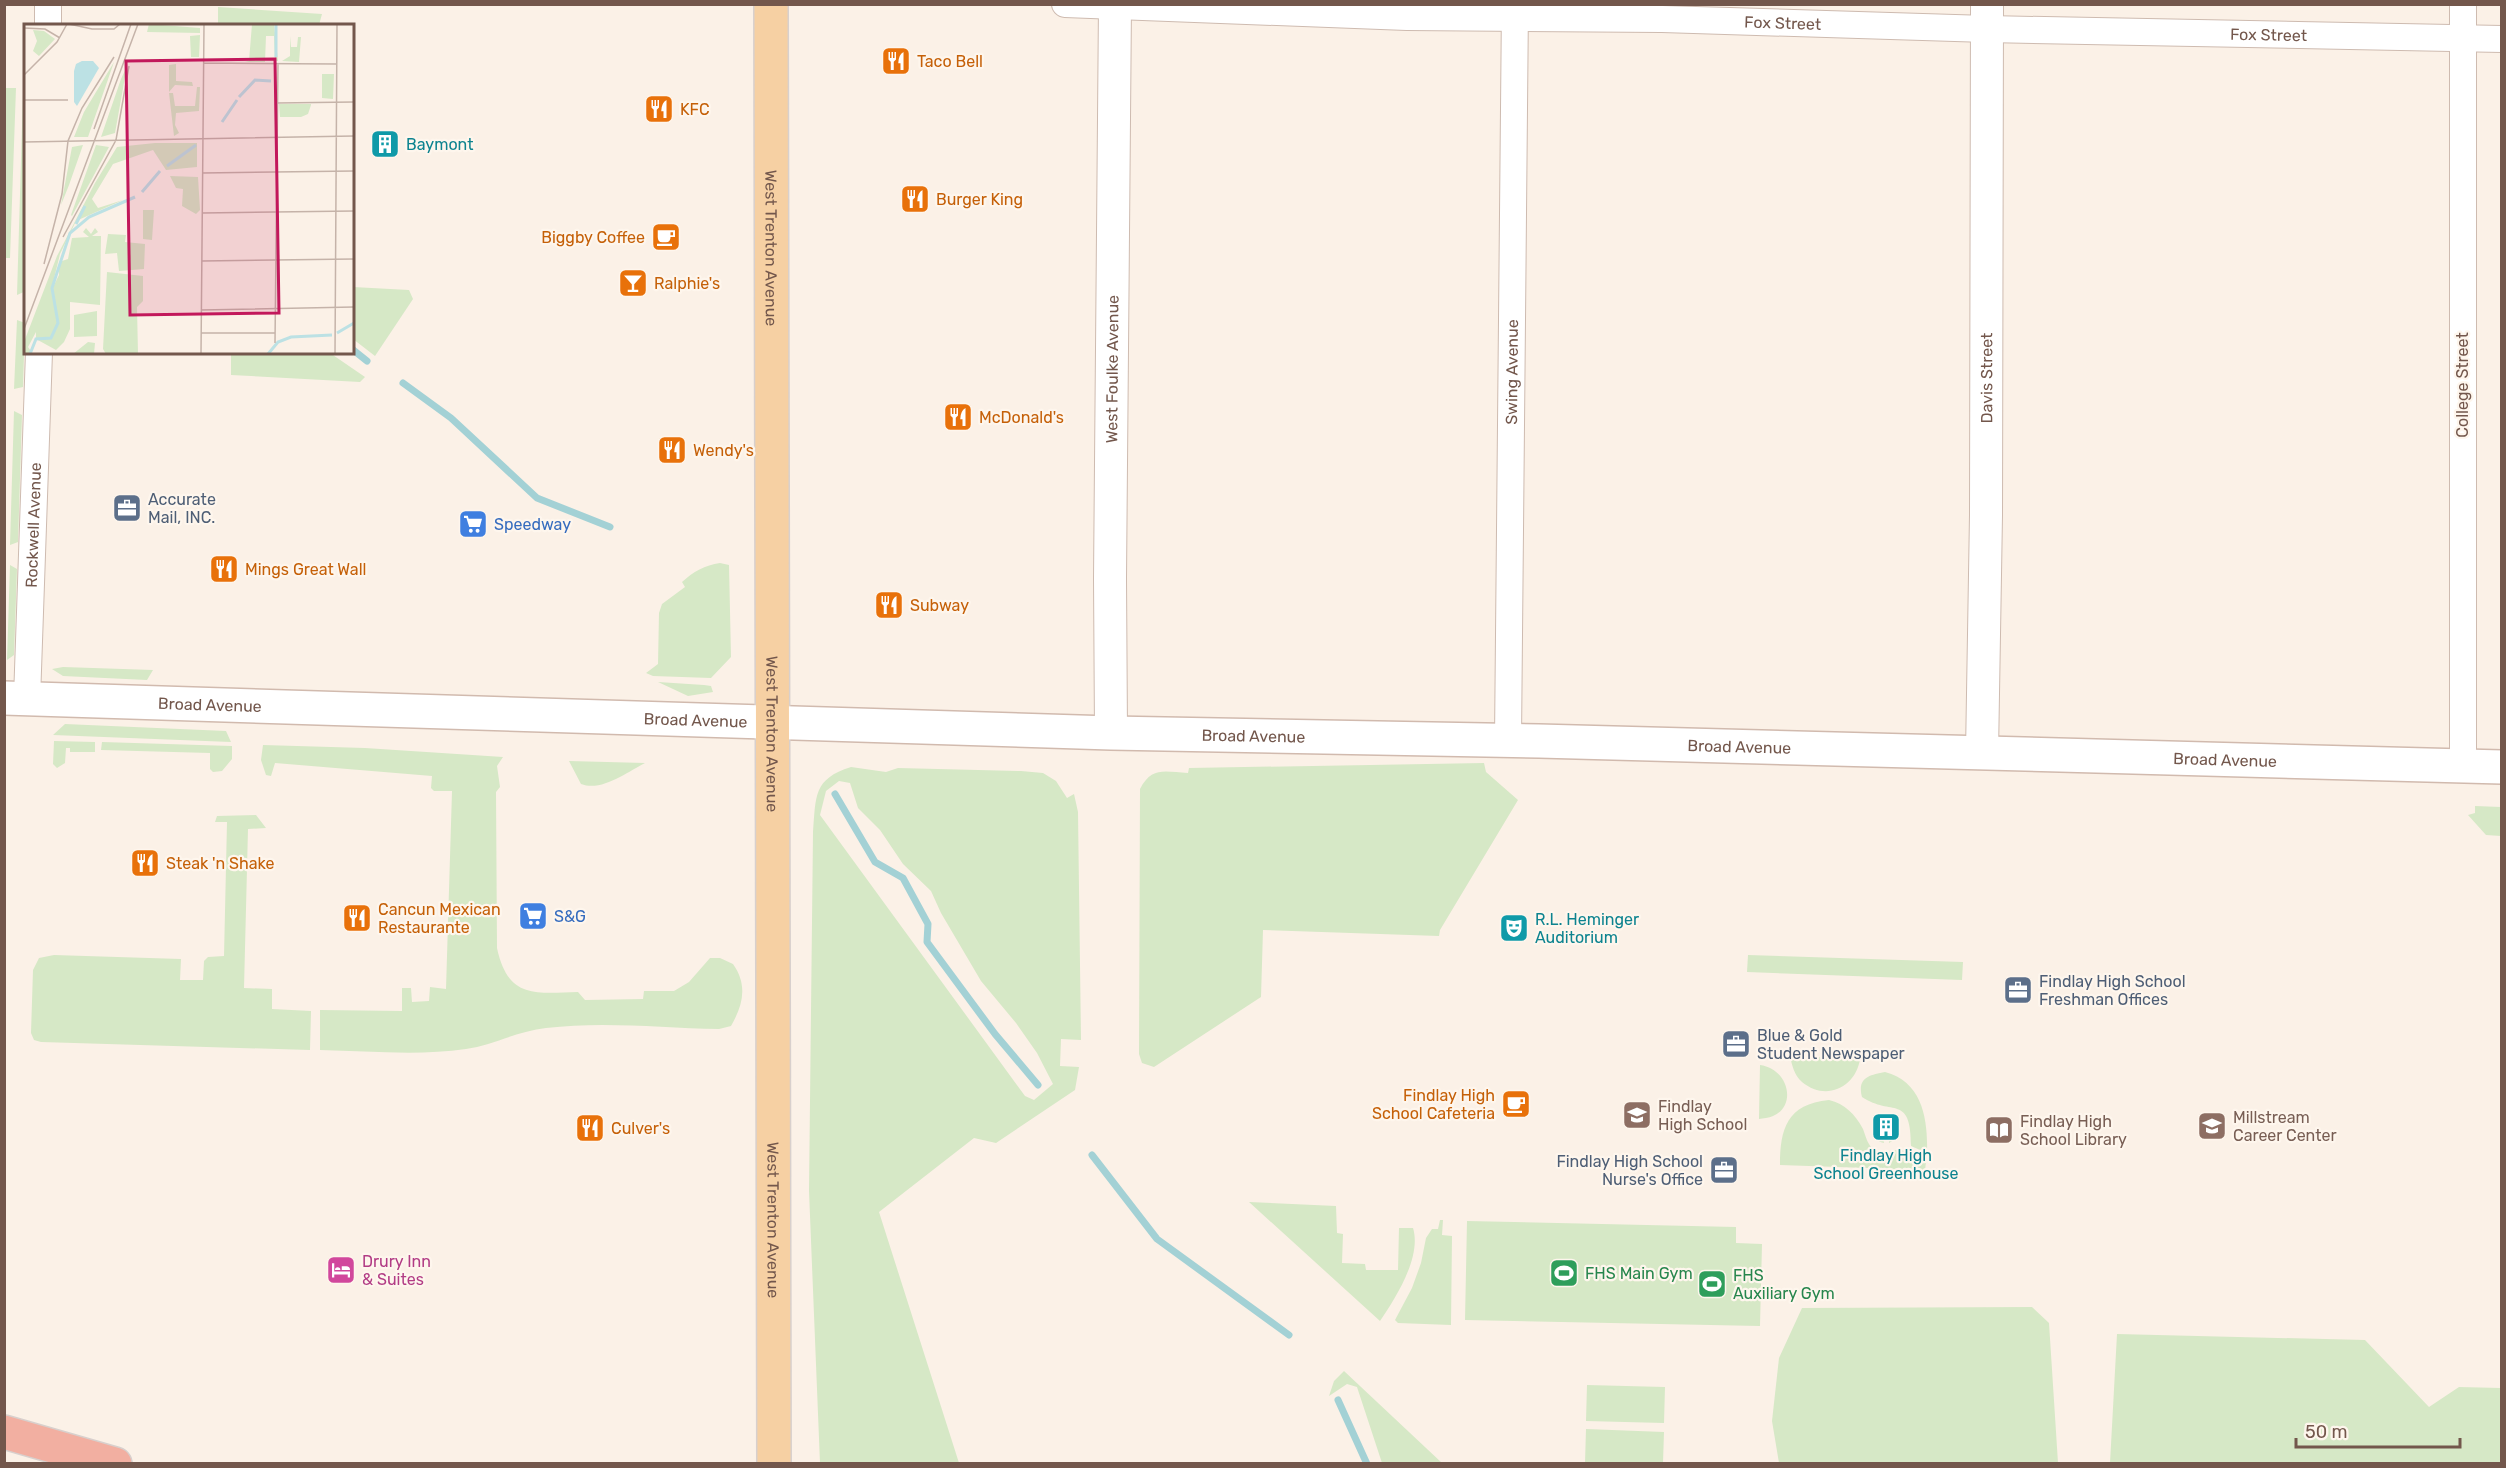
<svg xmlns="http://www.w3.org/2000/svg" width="2506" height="1468" viewBox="0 0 2506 1468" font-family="Rubik,sans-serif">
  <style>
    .green { fill: #d6e8c6; fill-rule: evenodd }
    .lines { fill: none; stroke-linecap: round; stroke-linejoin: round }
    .stream { stroke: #a3d1d5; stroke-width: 7 }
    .minor-casing { stroke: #cebbb0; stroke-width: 28 }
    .tertiary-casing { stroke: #cebbb0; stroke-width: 34 }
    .secondary-casing { stroke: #d1baae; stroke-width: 36 }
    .primary-casing { stroke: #d8d0cd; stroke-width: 36 }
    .motorway-casing { stroke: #d8d0cd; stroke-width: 36 }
    .minor { stroke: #fff; stroke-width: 26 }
    .tertiary { stroke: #fff; stroke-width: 32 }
    .secondary { stroke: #fff; stroke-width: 33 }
    .primary { stroke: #f6d0a3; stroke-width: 33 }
    .motorway { stroke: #f2afa1; stroke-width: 33 }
    .labels { text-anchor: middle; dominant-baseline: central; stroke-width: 4.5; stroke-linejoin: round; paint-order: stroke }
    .street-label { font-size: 16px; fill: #73574c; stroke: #fef6ed }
    .food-label { font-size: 16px; fill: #c56008; stroke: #fef6ed; text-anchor: start }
    .culture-label { font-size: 16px; fill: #0d838f; stroke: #fef6ed; text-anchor: start }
    .service-label { font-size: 16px; fill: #4e5e75; stroke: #fef6ed; text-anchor: start }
    .shop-label { font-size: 16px; fill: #366cbe; stroke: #fef6ed; text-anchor: start }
    .education-label { font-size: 16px; fill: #785e54; stroke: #fef6ed; text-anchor: start }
    .hotel-label { font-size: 16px; fill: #b23c85; stroke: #fef6ed; text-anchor: start }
    .leisure-label { font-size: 16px; fill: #27864d; stroke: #fef6ed; text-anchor: start }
    .inset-river { fill: none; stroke: #bce1e4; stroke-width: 3 }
    .inset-road { fill: none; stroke: #c5b3a9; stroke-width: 1.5 }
    .view { fill: #c2185b; fill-opacity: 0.15; stroke: #c2185b; stroke-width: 3 }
    .inset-edge { fill: none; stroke: #73574c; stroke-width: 3 }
  </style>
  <rect width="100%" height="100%" fill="#fbf1e7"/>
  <!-- green -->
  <path class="green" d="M 218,7 L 322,14 L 319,25 L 218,25 Z
    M 5,88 L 16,88 L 10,258 L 4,258 Z
    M 23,93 L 26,95 L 26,291 L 17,295 Z
    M 353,287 L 409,290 L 413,299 L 375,356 L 353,339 Z
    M 17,320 L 25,323 L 23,387 L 14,389 Z
    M 231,353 L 330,353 L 365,377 L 360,382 L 231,375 Z
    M 14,411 L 22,415 L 18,542 L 10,545 Z
    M 720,563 L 729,565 L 731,657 L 711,678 L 653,676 L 646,673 L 658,664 L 659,613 L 662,604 L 685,587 L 682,582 C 693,572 705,565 720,563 Z
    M 10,565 L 17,569 L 14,655 L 7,660 Z
    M 63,667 L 153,670 L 147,680 L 63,676 L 52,669 Z
    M 658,682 L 704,685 L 711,686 L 713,692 L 688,696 Z
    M 65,724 L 226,731 L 231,742 L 53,735 Z
    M 54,741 L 95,742 L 95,752 L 70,752 L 70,748 L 66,748 L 65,763 L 57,768 L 53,764 Z
    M 102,742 L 232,746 L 232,759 L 222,771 L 213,772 L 210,769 L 210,753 L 101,750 Z
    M 263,745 L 365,748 L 503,757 L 497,766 L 500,787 L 496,792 L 497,948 C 508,999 535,993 578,992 L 585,1000 L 643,999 L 644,991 L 674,991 L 689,982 L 710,958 L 720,958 L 733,964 C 748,985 743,1005 731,1026 L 719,1029 C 662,1028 603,1021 546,1028 C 518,1031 493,1045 466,1049 C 419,1056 368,1051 320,1050 L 320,1010 L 402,1011 L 402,988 L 411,988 L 412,1002 L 429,1001 L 430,987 L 446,989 L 452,791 L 434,791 L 431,788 L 432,776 L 275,763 L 271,776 L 266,775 L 261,760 Z
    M 569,761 L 645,763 C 627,772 602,792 581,784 Z
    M 1484,763 L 1486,772 L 1518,800 L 1440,930 L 1439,936 L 1263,930 L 1261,997 L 1154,1067 L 1142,1063 L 1139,1054 L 1140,789 C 1152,766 1165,772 1188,773 L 1189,768 Z
    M 851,767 L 886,772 L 898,768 L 1021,771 L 1043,773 L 1056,781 L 1067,798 L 1074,794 L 1078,812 L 1081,1040 L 1061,1039 L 1060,1066 L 1079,1067 L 1075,1090 L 996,1143 L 974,1138 L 879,1212 L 959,1463 L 820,1463 L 809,1191 L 813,832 C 816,796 813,779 851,767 ZM 839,781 L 850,783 L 858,808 L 880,830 L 903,864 L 931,891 L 941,913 L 981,981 L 1016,1023 L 1037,1053 L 1053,1084 L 1034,1100 L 1025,1096 L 820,815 L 826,791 Z
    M 2475,806 L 2501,807 L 2501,836 L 2486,835 L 2468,815 L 2475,813 Z
    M 256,815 L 266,828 L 248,829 L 244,988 L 272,989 L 272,1009 L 311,1011 L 310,1050 L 41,1042 L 34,1040 L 31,1033 L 33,970 L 39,958 L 54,955 L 181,959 L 180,980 L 203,980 L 204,961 L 208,957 L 224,956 L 227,822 L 215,822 L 217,816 Z
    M 1748,955 L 1963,962 L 1962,980 L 1747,972 Z
    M 1790,1056 L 1860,1059 C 1856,1087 1826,1102 1802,1082 C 1794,1075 1792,1065 1790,1056 Z
    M 1760,1065 C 1789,1069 1797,1106 1773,1116 C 1769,1118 1763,1118 1759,1119 Z
    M 1885,1072 C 1923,1082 1928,1120 1927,1153 L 1911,1146 C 1911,1093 1892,1117 1862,1097 C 1857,1078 1869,1075 1885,1072 Z
    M 1829,1100 C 1845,1104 1855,1114 1863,1129 C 1866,1137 1867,1144 1874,1150 C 1883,1157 1891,1149 1901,1150 C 1909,1151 1919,1159 1926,1162 L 1925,1170 L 1780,1165 C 1780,1129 1787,1104 1829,1100 Z
    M 1882,1114 L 1892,1114 L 1900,1122 L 1900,1133 L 1897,1138 L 1889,1143 L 1889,1137 L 1893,1137 L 1894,1117 L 1880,1117 L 1879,1137 L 1883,1137 L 1884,1143 C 1876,1142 1874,1135 1872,1128 L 1877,1117 Z
    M 1249,1202 L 1336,1206 L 1337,1233 L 1343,1234 L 1342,1263 L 1365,1264 L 1366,1270 L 1398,1270 L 1399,1228 L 1413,1228 C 1422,1257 1395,1299 1380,1321 Z
    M 1440,1220 L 1443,1220 L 1442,1235 L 1452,1236 L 1451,1325 L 1398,1323 L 1395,1320 L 1412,1288 L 1421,1263 L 1426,1238 L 1432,1229 L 1438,1229 Z
    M 1467,1221 L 1736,1227 L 1736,1243 L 1762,1244 L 1760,1326 L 1465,1320 Z
    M 2032,1307 L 2049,1323 L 2058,1463 L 1779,1463 L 1772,1421 L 1779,1358 L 1802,1308 Z
    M 2117,1334 L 2365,1340 L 2429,1407 L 2459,1387 L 2501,1388 L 2501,1463 L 2110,1463 Z
    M 1344,1371 L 1442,1463 L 1382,1463 L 1357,1387 L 1347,1384 L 1329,1396 L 1334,1381 Z
    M 1587,1385 L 1665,1387 L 1664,1423 L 1586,1421 Z
    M 1586,1429 L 1664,1432 L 1663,1463 L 1585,1463 Z"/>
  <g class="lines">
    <!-- stream -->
    <path class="stream" d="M 352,349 L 367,361
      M 403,383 L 451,418 L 537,498 L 610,527
      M 835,794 L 875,862 L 903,878 L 928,924 L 927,942 L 995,1034 L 1038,1085
      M 1092,1155 L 1157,1239 L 1289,1335
      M 1338,1400 L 1367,1464"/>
    <!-- minor casing -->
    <g class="minor-casing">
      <g id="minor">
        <path id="s1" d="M 1065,4 L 1407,17 L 1662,19 L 1987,29 L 2502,39"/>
        <path d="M 2463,4 L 2463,765"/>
        <path d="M 48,26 L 48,4"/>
        <path id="s2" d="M 27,699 L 39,352"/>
        <path id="s3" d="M 1508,740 L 1515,4"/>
      </g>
    </g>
    <!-- tertiary casing -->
    <g class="tertiary-casing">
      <g id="tertiary">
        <path id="s4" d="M 1111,733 L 1110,579 L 1115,4"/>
        <path id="s5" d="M 1982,753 L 1986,515 L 1987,4"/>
      </g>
    </g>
    <!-- secondary casing -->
    <g class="secondary-casing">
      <g id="secondary">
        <path id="s6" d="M 4,698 L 1111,733 L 1539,741 L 2502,767"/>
      </g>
    </g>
    <!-- primary casing -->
    <g class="primary-casing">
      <g id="primary">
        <path id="s7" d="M 771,4 L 774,1464"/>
      </g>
    </g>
    <!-- motorway casing -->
    <g class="motorway-casing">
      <path id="motorway" d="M 4,1432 L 115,1464"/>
    </g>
    <!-- minor -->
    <use href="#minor" class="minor"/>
    <!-- tertiary -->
    <use href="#tertiary" class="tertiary"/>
    <!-- secondary -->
    <use href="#secondary" class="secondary"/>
    <!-- primary -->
    <use href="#primary" class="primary"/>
    <!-- motorway -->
    <use href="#motorway" class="motorway"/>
  </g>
  <!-- icons -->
  <defs>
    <g id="restaurant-square" transform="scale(1.5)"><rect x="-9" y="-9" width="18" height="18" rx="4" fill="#e8710a" stroke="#fef6ed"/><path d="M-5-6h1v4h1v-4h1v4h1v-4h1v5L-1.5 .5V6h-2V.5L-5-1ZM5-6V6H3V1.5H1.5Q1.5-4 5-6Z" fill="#fff"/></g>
    <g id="building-square" transform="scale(1.5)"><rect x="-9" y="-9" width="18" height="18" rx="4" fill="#0f9aa8" stroke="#fef6ed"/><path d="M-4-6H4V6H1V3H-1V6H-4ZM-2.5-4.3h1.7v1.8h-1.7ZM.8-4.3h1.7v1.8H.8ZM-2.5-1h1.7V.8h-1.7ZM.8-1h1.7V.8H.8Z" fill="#fff"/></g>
    <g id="cafe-square" transform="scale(1.5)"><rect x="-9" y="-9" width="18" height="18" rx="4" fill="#e8710a" stroke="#fef6ed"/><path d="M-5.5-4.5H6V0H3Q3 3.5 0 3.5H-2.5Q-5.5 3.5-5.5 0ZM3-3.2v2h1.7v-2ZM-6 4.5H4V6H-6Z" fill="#fff"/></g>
    <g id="bar-square" transform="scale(1.5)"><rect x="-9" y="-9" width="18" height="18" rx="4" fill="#e8710a" stroke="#fef6ed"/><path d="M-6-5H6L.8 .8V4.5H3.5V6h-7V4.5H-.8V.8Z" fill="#fff"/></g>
    <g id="office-square" transform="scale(1.5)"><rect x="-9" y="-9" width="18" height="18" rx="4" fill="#5c6f8a" stroke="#fef6ed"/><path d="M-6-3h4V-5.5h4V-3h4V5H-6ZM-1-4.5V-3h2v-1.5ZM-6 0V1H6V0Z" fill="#fff"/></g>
    <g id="supermarket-square" transform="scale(1.5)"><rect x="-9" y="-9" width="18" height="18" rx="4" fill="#3f7fe0" stroke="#fef6ed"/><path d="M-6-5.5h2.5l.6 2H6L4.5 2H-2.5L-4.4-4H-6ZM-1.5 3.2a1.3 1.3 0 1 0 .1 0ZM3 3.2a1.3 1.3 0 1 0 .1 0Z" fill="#fff"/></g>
    <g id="theatre-square" transform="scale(1.5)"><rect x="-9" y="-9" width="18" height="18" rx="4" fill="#0f9aa8" stroke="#fef6ed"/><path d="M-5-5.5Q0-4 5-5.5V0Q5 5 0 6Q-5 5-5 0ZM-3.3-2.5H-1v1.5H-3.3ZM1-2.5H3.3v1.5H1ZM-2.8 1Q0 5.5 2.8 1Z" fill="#fff"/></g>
    <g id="school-square" transform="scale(1.5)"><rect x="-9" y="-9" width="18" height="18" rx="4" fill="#8d6e63" stroke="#fef6ed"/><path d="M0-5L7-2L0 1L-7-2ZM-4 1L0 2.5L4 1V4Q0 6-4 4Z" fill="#fff"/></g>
    <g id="library-square" transform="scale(1.5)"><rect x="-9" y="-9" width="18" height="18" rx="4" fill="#8d6e63" stroke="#fef6ed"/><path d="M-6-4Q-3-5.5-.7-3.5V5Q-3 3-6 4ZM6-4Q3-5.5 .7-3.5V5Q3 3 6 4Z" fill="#fff"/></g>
    <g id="hotel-square" transform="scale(1.5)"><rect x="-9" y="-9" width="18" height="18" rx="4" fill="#d1479c" stroke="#fef6ed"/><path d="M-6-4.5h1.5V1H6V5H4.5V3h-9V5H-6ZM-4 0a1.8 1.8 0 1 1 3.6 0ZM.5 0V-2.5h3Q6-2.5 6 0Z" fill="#fff"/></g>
    <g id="stadium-square" transform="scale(1.5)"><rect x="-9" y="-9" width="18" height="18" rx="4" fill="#2e9e5b" stroke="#fef6ed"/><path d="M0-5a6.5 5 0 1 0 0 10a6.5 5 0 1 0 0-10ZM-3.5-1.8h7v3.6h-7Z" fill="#fff"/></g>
  </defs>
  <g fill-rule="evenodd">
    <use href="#restaurant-square" x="896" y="61"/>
    <use href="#restaurant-square" x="659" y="109"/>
    <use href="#building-square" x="385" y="144"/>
    <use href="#restaurant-square" x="915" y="199"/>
    <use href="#cafe-square" x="666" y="237"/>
    <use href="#bar-square" x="633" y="283"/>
    <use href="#restaurant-square" x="958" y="417"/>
    <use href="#restaurant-square" x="672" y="450"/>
    <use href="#office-square" x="127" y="508"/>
    <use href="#supermarket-square" x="473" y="524"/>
    <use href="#restaurant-square" x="224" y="569"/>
    <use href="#restaurant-square" x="889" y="605"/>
    <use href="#restaurant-square" x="145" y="863"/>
    <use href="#supermarket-square" x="533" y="916"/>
    <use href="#restaurant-square" x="357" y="918"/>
    <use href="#theatre-square" x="1514" y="928"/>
    <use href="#office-square" x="2018" y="990"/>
    <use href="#office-square" x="1736" y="1044"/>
    <use href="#cafe-square" x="1516" y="1104"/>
    <use href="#school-square" x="1637" y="1115"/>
    <use href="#school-square" x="2212" y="1126"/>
    <use href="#building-square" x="1886" y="1127"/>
    <use href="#restaurant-square" x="590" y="1128"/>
    <use href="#library-square" x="1999" y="1130"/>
    <use href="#office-square" x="1724" y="1170"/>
    <use href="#hotel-square" x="341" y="1270"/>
    <use href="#stadium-square" x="1564" y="1273"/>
    <use href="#stadium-square" x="1712" y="1284"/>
  </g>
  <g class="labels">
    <!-- street labels -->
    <g class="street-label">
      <text stroke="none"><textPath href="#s1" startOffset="718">Fox Street</textPath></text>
      <text stroke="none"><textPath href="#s1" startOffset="1204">Fox Street</textPath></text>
      <text stroke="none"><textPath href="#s7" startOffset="244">West Trenton Avenue</textPath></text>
      <text stroke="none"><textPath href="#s4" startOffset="364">West Foulke Avenue</textPath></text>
      <text stroke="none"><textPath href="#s3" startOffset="368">Swing Avenue</textPath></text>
      <text stroke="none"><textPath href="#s5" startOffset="375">Davis Street</textPath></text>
      <text transform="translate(2462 385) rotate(-90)">College Street</text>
      <text stroke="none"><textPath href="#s2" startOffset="174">Rockwell Avenue</textPath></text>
      <text stroke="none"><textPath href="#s6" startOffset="206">Broad Avenue</textPath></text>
      <text stroke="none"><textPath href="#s6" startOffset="692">Broad Avenue</textPath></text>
      <text stroke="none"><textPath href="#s7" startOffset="730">West Trenton Avenue</textPath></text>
      <text stroke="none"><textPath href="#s6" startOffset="1250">Broad Avenue</textPath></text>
      <text stroke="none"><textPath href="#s6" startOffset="1736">Broad Avenue</textPath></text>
      <text stroke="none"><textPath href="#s6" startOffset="2222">Broad Avenue</textPath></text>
      <text stroke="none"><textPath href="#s7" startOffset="1216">West Trenton Avenue</textPath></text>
    </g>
    <!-- food labels -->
    <g class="food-label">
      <text x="917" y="61">Taco Bell</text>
      <text x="680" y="109">KFC</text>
      <text x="936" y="199">Burger King</text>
      <text x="645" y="237" text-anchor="end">Biggby Coffee</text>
      <text x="654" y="283">Ralphie's</text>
      <text x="979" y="417">McDonald's</text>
      <text x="693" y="450">Wendy's</text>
      <text x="245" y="569">Mings Great Wall</text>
      <text x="910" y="605">Subway</text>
      <text x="166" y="863">Steak 'n Shake</text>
      <text x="378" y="909">Cancun Mexican<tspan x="378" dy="18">Restaurante</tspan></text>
      <text x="1495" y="1095" text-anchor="end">Findlay High<tspan x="1495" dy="18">School Cafeteria</tspan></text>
      <text x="611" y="1128">Culver's</text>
    </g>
    <!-- culture labels -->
    <g class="culture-label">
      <text x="406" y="144">Baymont</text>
      <text x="1535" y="919">R.L. Heminger<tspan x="1535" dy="18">Auditorium</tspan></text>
      <text x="1886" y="1155" text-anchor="middle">Findlay High<tspan x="1886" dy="18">School Greenhouse</tspan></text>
    </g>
    <!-- service labels -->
    <g class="service-label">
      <text x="148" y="499">Accurate<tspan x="148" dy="18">Mail, INC.</tspan></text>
      <text x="2039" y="981">Findlay High School<tspan x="2039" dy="18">Freshman Offices</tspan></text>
      <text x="1757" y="1035">Blue &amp; Gold<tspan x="1757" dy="18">Student Newspaper</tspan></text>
      <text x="1703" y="1161" text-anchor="end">Findlay High School<tspan x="1703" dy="18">Nurse's Office</tspan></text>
    </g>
    <!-- shop labels -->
    <g class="shop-label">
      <text x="494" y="524">Speedway</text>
      <text x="554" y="916">S&amp;G</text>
    </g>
    <!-- education labels -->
    <g class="education-label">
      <text x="1658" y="1106">Findlay<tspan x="1658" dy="18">High School</tspan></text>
      <text x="2233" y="1117">Millstream<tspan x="2233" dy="18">Career Center</tspan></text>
      <text x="2020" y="1121">Findlay High<tspan x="2020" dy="18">School Library</tspan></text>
    </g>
    <!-- hotel labels -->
    <g class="hotel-label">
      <text x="362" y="1261">Drury Inn<tspan x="362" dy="18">&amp; Suites</tspan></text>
    </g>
    <!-- leisure labels -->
    <g class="leisure-label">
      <text x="1585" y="1273">FHS Main Gym</text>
      <text x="1733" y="1275">FHS<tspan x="1733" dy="18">Auxiliary Gym</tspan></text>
    </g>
  </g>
  <!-- overview -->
  <g transform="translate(24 24)">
    <rect width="330" height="330" fill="#fbf1e7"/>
    <path d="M 125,0 L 176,4 L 176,9 L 123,8 ZM 228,0 L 250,0 L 254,37 L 251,37 L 250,12 L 242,12 L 241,38 L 221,38 L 225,37 ZM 9,6 L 20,7 L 31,15 L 15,32 L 9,27 L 13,17 ZM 176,11 L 175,33 L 167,33 L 166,12 ZM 266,12 L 267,23 L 273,23 L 274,13 L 277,13 L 275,38 L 258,37 L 266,32 ZM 90,38 L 64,113 L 50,113 L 60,88 ZM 152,40 L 152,57 L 168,58 L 169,62 L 151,61 L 145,68 L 145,41 ZM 103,42 L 91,109 L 77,113 L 97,55 ZM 298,50 L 310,50 L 309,75 L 298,74 ZM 173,63 L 176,63 L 175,87 L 152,89 L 151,101 L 155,109 L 150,112 L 145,69 L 149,69 L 151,82 L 171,82 ZM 255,80 L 287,80 L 287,81 L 284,90 L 277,93 L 256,93 ZM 131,119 L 173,119 L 173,143 L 142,146 L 129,126 L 89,140 L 68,175 L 74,184 L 99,176 L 52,197 L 36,230 L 27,267 L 35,251 L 35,238 L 44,235 L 48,214 L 65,213 L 59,208 L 62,204 L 67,210 L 71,204 L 74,208 L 68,212 L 77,212 L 76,281 L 46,278 L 46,305 L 40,318 L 32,326 L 12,315 L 12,308 L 4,323 L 9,330 L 0,330 L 0,318 L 33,232 L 71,159 L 93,123 ZM 59,121 L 45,161 L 37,181 L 48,123 ZM 72,121 L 85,123 L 48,192 L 47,191 ZM 146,152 L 174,153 L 176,186 L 172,190 L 158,182 L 159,165 L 152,164 ZM 119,186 L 130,186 L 128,216 L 119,215 ZM 84,210 L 102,211 L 101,218 L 121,220 L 120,245 L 95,247 L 93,229 L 81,230 ZM 83,248 L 119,252 L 119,277 L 113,283 L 114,330 L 82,330 L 79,325 ZM 73,287 L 73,312 L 50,313 L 50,291 ZM 64,318 L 71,319 L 70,330 L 49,330 Z" fill="#d6e8c6"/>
    <path d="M 58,37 L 69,37 L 75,44 L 53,82 L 50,78 L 50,47 L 52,40 Z" fill="#bce1e4"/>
    <path class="inset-river" d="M 252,33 L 252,0M 215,73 L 231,56 L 247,57M 198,98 L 213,76M 143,142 L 172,121M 118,168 L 136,147M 52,200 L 61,182M 313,309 L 330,299M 6,330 L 12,315 L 27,314 L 34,299 L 28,264 L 46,209 L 65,193 L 111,173M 244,330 L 254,318 L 267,313 L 308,311"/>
    <path class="inset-road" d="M 45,0 L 68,5 L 90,5 L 96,0M 0,4 L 21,5 L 36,14M 180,39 L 313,40M 0,51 L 33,18 L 43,0M 0,76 L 44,76M 253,79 L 330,78M 70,105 L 107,0M 0,118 L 330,112M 178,149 L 330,147M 178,189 L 330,187M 39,213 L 92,116 L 105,42M 178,237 L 330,235M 20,240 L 38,170 L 44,117 L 58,84 L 90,33M 177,286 L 330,283M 0,305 L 114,0M 177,309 L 251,309M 251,319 L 254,40M 177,330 L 180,0M 311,330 L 313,0"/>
    <path class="view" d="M 251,35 L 255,289 L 106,291 L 102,37 Z"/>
    <rect width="330" height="330" class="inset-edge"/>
  </g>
  <!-- border -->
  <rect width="2506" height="1468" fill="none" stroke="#73574c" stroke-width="12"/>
  <!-- scale -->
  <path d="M2296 1438v9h164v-9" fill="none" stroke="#73574c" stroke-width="3"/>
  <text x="2305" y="1438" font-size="18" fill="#73574c" stroke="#fef6ed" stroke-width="4.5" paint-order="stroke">50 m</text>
</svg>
